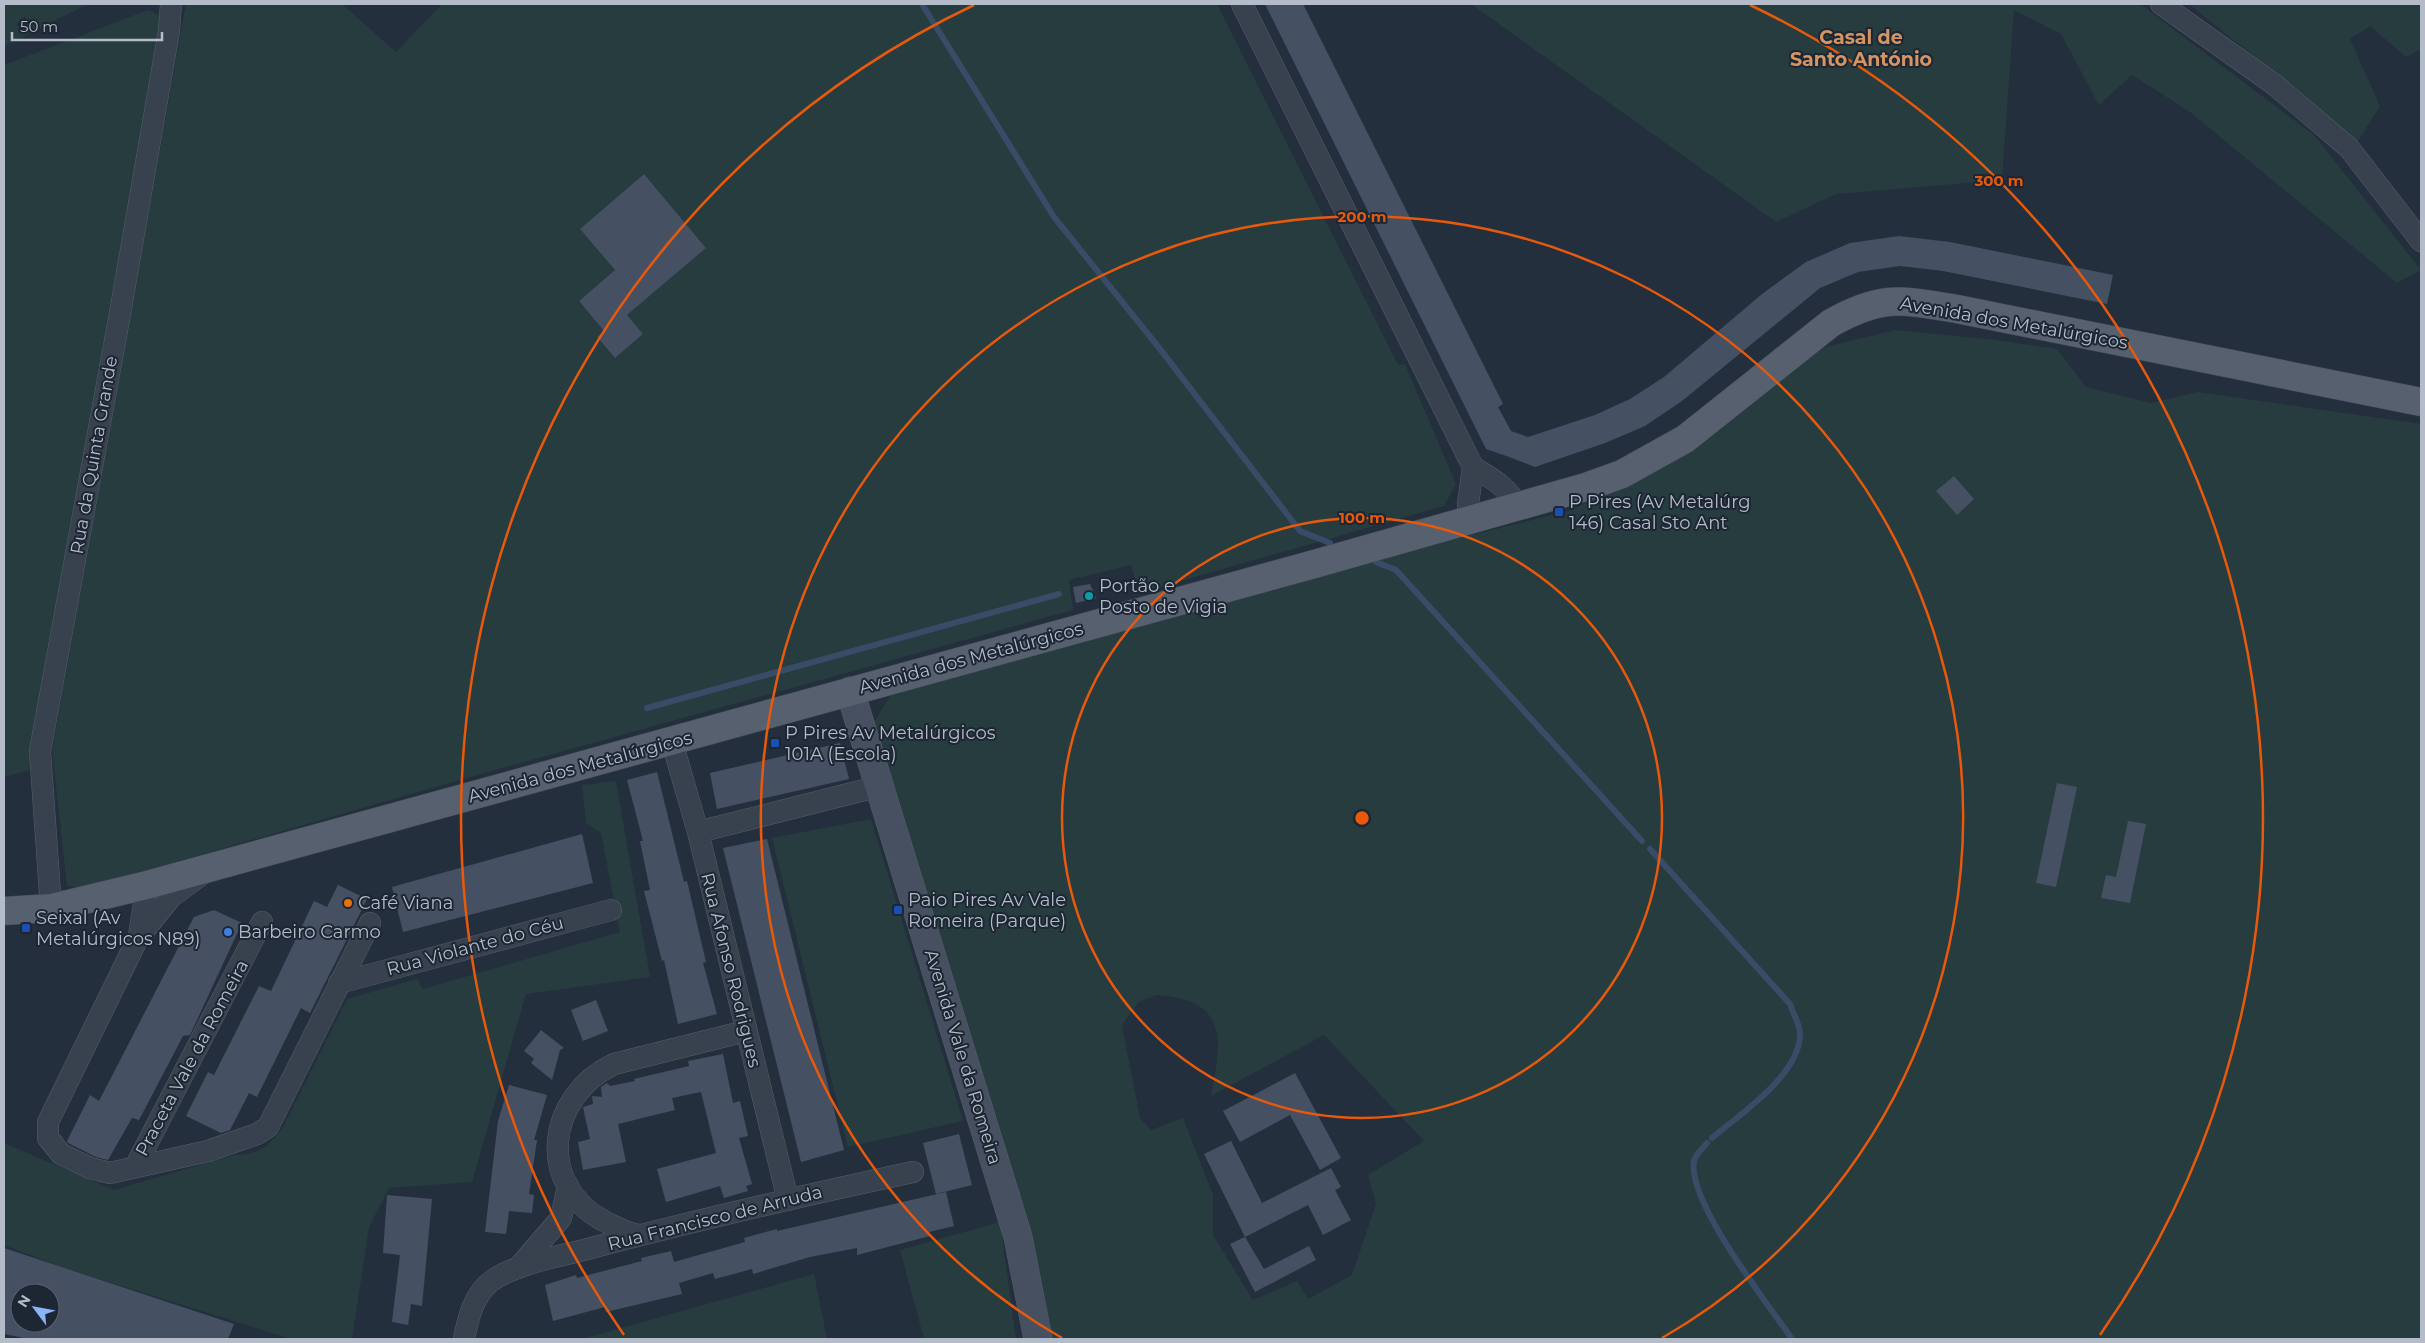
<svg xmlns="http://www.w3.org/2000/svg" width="2425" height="1343" viewBox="0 0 2425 1343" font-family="Montserrat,sans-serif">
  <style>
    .green { fill: #263c3f; fill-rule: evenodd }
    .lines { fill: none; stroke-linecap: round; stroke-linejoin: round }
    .stream { stroke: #394c67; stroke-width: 6 }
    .building { fill: #455162; fill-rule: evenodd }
    .street-casing { stroke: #565f6c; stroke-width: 22 }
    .secondary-casing { stroke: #565f6c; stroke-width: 29 }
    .primary-casing { stroke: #414a57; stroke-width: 29 }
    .street { stroke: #38414e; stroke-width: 21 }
    .secondary { stroke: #465061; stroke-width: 28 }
    .primary { stroke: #56606e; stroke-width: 28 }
    .ring { fill: none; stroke: #e8590c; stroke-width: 2.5 }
    .transit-dot { fill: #1a4fb4; stroke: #1d2633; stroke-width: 2 }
    .culture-dot { fill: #0f9aa8; stroke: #1d2633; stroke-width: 2 }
    .food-dot { fill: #e8710a; stroke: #1d2633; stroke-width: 2 }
    .shop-dot { fill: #3f7fe0; stroke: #1d2633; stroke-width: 2 }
    .labels { text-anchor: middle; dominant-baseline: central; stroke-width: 4; stroke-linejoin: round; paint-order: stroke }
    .street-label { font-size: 18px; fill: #b4bcc9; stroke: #1d2633 }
    .poi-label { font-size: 18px; fill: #b4bcc9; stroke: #1d2633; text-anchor: start }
    .neighbourhood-label { font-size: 19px; font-weight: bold; fill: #d59563; stroke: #1d2633 }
    .centre { fill: #e8590c; stroke: #1d2633; stroke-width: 2.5 }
    .ring-label { font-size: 15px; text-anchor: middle; font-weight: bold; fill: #e8590c; stroke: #1d2633; stroke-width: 4; stroke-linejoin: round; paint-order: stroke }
  </style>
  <rect width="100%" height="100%" fill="#242f3e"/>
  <!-- green -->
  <path class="green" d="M 4,4 L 88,4 L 4,46 Z
    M 186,4 L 342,4 L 396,52 L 442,4 L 1217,4 L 1398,365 L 1405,364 L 1456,484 L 1444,506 L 1139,593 L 1131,565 L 1069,580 L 1073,610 L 470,777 L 117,879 L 81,888 L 67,886 L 52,750 ZM 644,174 L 706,248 L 627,315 L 643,334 L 615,358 L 597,338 L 604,331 L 579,301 L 615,270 L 580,229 Z
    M 1471,4 L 2140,4 L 2314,135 L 2421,270 L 2397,283 L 2190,112 L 2132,75 L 2099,105 L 2061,34 L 2014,10 L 2002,180 L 1836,194 L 1776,222 Z
    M 2189,4 L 2421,4 L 2421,49 L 2406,57 L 2370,26 L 2350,39 L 2380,106 L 2358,141 Z
    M 148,10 L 162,17 L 33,769 L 4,777 L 4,65 Z
    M 1895,330 L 1996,340 L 2057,349 L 2086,387 L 2151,403 L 2198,392 L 2421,424 L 2421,1339 L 1051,1339 L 1003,1138 L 873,724 L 890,696 L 1154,619 L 1238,600 L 1443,542 L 1569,511 L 1667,465 L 1822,348 ZM 1156,995 C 1229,1000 1222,1039 1211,1096 L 1324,1035 L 1424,1141 L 1368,1175 L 1376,1204 L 1352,1275 L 1308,1299 L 1297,1281 L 1253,1300 L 1213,1235 L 1213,1195 L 1183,1118 L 1151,1130 L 1140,1118 L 1122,1025 L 1139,1002 Z
    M 616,781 L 650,977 L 526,994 L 472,1182 L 389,1188 L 369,1227 L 352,1339 L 291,1339 L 61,1267 L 4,1245 L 4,1143 L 114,1190 L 234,1155 C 260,1155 271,1145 284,1125 L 347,999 L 417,979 L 423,989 L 620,932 L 601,833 L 586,823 L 582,785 Z
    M 871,819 L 963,1121 L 848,1147 L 772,838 Z
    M 1000,1222 L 1016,1339 L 924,1339 L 900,1250 Z
    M 814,1274 L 827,1339 L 582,1339 Z"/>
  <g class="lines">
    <!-- stream -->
    <path class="stream" d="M 922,4 L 1054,217 L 1160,349 L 1300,531 L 1330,543
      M 1376,562 L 1396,570 L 1642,841
      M 647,708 L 1059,594
      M 1650,849 L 1790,1004 C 1793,1013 1800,1025 1800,1034 C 1800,1075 1740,1114 1712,1138
      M 1707,1143 C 1703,1148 1695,1155 1694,1161 C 1687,1202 1768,1304 1792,1339"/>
  </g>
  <!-- building -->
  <path class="building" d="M 1265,4 L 1303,4 L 1503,404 L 1498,407 L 1511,431 L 1528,437 L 1595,415 L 1630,399 L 1664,377 L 1762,294 L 1806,262 L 1850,243 L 1899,236 L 1950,242 L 2113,275 L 2107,304 L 1943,271 L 1900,266 L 1858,272 L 1820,288 L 1682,401 L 1645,426 L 1605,443 L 1535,467 L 1512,458 L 1486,449 Z
    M 644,174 L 706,248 L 627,315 L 643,334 L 615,358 L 597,337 L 604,331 L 579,301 L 615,270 L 580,229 Z
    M 1954,476 L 1974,499 L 1957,515 L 1936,491 Z
    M 1090,584 L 1096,598 L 1076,603 L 1073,587 Z
    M 840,743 L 849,779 L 717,809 L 710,773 Z
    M 657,772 L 684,882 L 687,881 L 706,962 L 703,963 L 717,1014 L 678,1024 L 664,960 L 662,961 L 644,891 L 650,890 L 640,841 L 643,841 L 627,780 Z
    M 2057,783 L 2077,787 L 2056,887 L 2036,883 Z
    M 2128,821 L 2146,824 L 2130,903 L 2101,898 L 2106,875 L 2116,877 Z
    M 582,834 L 593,883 L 403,932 L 392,887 Z
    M 767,839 L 844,1150 L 801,1162 L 723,848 Z
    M 338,885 L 367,899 L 310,1013 L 301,1008 L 257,1097 L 249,1093 L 230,1130 L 221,1133 L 186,1116 L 208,1072 L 214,1075 L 259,986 L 271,991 L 314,901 L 327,907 Z
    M 214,910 L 242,923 L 190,1035 L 183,1036 L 139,1120 L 132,1118 L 108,1160 L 96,1157 L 68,1143 L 67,1141 L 90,1095 L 99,1101 L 194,917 Z
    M 596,1000 L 608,1031 L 583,1041 L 571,1010 Z
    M 541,1030 L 564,1048 L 560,1050 L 552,1080 L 531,1063 L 534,1059 L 524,1051 Z
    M 723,1054 L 733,1103 L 740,1101 L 748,1136 L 739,1138 L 752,1184 L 746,1186 L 748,1191 L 724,1198 L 720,1186 L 666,1202 L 657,1169 L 716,1153 L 701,1092 L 672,1098 L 675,1110 L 618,1124 L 626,1162 L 583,1170 L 578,1142 L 590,1139 L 583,1107 L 593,1104 L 592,1096 L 602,1097 L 601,1087 L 607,1083 L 610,1086 L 635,1081 L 634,1079 L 689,1066 L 688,1061 Z
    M 1295,1073 L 1341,1158 L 1320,1170 L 1290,1115 L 1240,1142 L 1223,1111 Z
    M 509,1085 L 547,1095 L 534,1140 L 537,1140 L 529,1194 L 534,1195 L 532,1213 L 509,1211 L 506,1234 L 485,1232 L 498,1121 Z
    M 959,1134 L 972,1185 L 936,1194 L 923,1143 Z
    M 1231,1141 L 1262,1203 L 1331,1168 L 1341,1187 L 1335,1190 L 1351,1220 L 1323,1235 L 1308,1205 L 1245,1237 L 1204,1154 Z
    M 946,1192 L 954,1226 L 929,1232 L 930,1236 L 857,1255 L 857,1248 L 810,1257 L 753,1274 L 752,1269 L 715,1279 L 713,1273 L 679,1283 L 682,1294 L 606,1312 L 605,1307 L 553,1321 L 545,1285 L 576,1275 L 577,1278 L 642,1261 L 641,1258 L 671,1251 L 674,1262 L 745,1242 L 744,1238 L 777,1229 L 777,1231 Z
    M 387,1195 L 432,1199 L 422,1306 L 411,1304 L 408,1325 L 392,1322 L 400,1255 L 383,1253 Z
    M 1245,1237 L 1264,1269 L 1309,1246 L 1316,1260 L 1255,1292 L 1230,1244 Z
    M 4,1248 L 234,1324 L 228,1339 L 29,1339 L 4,1334 ZM 20,1293 L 50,1293 L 50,1323 L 20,1323 Z"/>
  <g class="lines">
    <!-- street casing -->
    <g class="street-casing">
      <path id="street" d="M 1242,4 L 1473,467
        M 2161,4 L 2275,85 L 2349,148 L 2421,241
        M 1470,520 L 1468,504 L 1473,467 C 1490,478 1508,486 1517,506
        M 672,742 L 698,832 L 788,1200
        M 698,832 L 880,786
        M 201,875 L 171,897 L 138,938 L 48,1122 L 48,1138 L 61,1154 L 90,1168 L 110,1173 L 208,1151 L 257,1134 L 268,1127 L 370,923
        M 51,908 L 40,751 L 119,319 L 169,31 L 171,4
        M 139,936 L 147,885
        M 339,983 L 611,910
        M 135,1167 L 262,922
        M 640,1235 C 627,1234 616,1227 604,1221 C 535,1184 547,1096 614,1064 L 746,1031
        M 518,1268 L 561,1218 L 568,1186
        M 464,1339 C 468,1318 474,1293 493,1280 C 520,1262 564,1256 595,1247 C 700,1219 806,1195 913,1172"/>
    </g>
    <!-- secondary casing -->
    <g class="secondary-casing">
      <path id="secondary" d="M 850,691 L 1018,1237 L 1038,1339"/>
    </g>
    <!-- primary casing -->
    <g class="primary-casing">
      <path id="primary" d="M 4,911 L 51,908 L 147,885 L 1318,563 L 1586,487 L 1622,474 L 1685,439 L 1831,323 C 1883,294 1901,300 1957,309 L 2421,402"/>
    </g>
    <!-- street -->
    <use href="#street" class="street"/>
    <!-- secondary -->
    <use href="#secondary" class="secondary"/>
    <!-- primary -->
    <use href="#primary" class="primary"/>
  </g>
  <!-- distance rings -->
  <g class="ring">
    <circle cx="1362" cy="818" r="300"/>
    <path d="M1062 1338A601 601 0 1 1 1662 1338"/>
    <path d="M624 1335A901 901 0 0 1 974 5M1750 5A901 901 0 0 1 2100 1335"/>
  </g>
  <!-- markers -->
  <g class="transit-dot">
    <rect x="1554" y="507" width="10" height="10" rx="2.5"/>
    <rect x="770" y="738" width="10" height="10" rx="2.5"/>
    <rect x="893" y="905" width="10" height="10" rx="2.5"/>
    <rect x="21" y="923" width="10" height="10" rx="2.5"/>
  </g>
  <circle class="culture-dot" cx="1089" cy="596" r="5"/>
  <circle class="food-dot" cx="348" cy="903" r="5"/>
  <circle class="shop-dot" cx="228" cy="932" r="5"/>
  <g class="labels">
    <!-- street labels -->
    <g class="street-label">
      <text transform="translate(2014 323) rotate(10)">Avenida dos Metalúrgicos</text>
      <text transform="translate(94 455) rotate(-80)">Rua da Quinta Grande</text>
      <text transform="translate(971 658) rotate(-15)">Avenida dos Metalúrgicos</text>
      <text transform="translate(580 767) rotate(-15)">Avenida dos Metalúrgicos</text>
      <text transform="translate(475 946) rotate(-15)">Rua Violante do Céu</text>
      <text transform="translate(731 970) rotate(76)">Rua Afonso Rodrigues</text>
      <text transform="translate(963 1057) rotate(73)">Avenida Vale da Romeira</text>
      <text transform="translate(192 1058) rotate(-62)">Praceta Vale da Romeira</text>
      <text transform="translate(715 1218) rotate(-14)">Rua Francisco de Arruda</text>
    </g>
    <!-- poi labels -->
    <g class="poi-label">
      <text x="1569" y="502">P Pires (Av Metalúrg<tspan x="1569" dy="21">146) Casal Sto Ant</tspan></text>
      <text x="1099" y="586">Portão e<tspan x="1099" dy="21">Posto de Vigia</tspan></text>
      <text x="785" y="733">P Pires Av Metalúrgicos<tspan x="785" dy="21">101A (Escola)</tspan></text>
      <text x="908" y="900">Paio Pires Av Vale<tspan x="908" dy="21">Romeira (Parque)</tspan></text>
      <text x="358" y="903">Café Viana</text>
      <text x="36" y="918">Seixal (Av<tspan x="36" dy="21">Metalúrgicos N89)</tspan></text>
      <text x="238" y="932">Barbeiro Carmo</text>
    </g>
    <!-- neighbourhood labels -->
    <g class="neighbourhood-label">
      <text x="1861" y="37">Casal de<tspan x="1861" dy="22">Santo António</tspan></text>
    </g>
  </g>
  <circle cx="1362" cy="818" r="8" class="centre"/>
  <g class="ring-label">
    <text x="1999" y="186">300 m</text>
    <text x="1362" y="222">200 m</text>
    <text x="1362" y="523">100 m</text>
  </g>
  <!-- border -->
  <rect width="2425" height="1343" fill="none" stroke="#b4bcc9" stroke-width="10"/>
  <!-- north arrow -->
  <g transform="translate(35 1308) rotate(302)"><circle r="24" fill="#1d2633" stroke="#59626f"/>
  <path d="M0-4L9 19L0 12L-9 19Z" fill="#8ab4f8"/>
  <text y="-8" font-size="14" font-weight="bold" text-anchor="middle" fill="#b4bcc9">N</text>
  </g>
  <!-- scale -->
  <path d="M12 32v8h150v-8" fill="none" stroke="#b4bcc9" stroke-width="2.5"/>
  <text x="20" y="32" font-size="15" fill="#b4bcc9" stroke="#1d2633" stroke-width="4" paint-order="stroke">50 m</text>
</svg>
